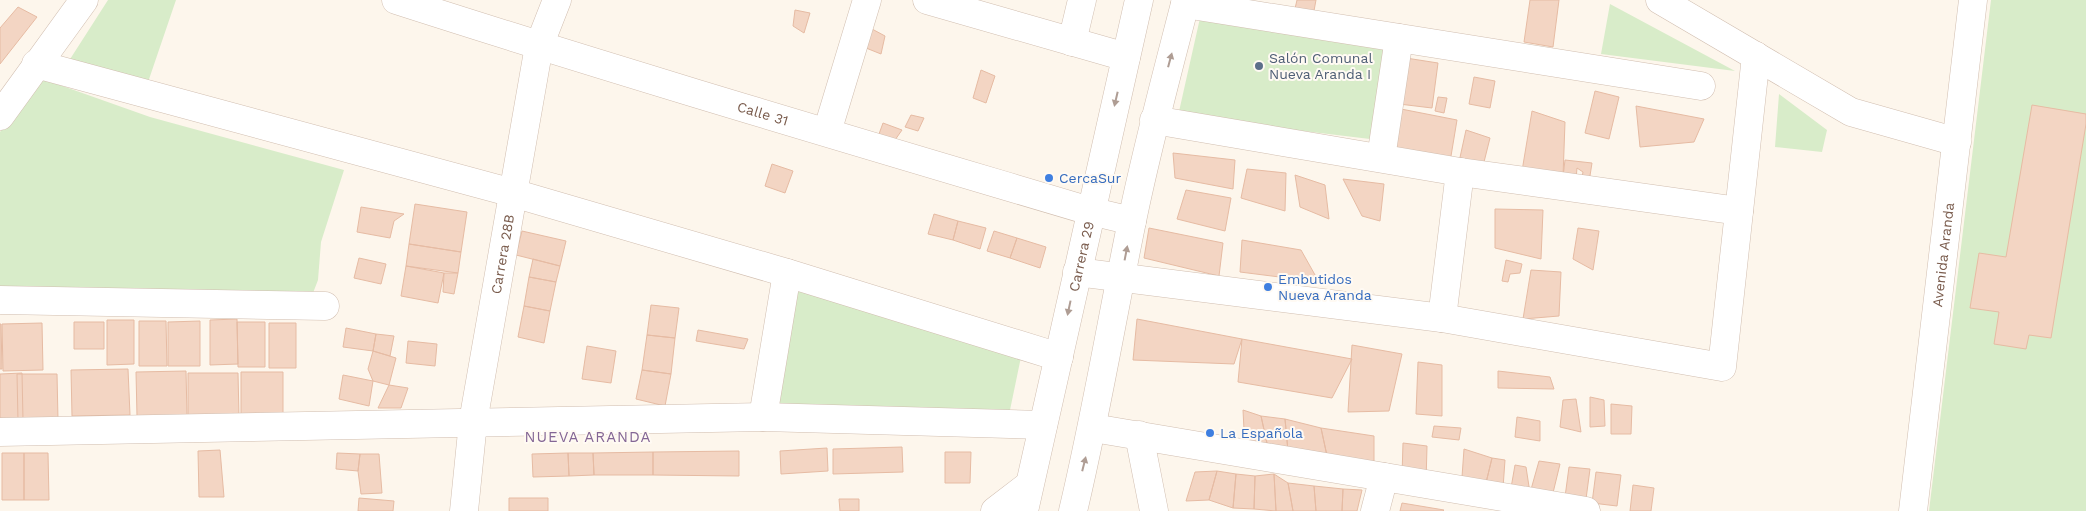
<svg xmlns="http://www.w3.org/2000/svg" width="2086" height="511" viewBox="0 0 2086 511" font-family="'Work Sans',sans-serif">
  <style>
    .green { fill: #d8ecc9 }
    .building { fill: #f3d5c3; stroke: #e6bba3 }
    .lines { fill: none; stroke-linecap: round; stroke-linejoin: round }
    .minor-casing { stroke: #d1beb0; stroke-width: 29 }
    .minor { stroke: #fff; stroke-width: 28 }
    .oneway { fill: #af9d94 }
    .service-dot { fill: #5c6f8a; stroke: #fffaf3; stroke-width: 2 }
    .shop-dot { fill: #3f7fe0; stroke: #fffaf3; stroke-width: 2 }
    .labels { text-anchor: middle; dominant-baseline: central; stroke-width: 4; stroke-linejoin: round; paint-order: stroke }
    .service-label { font-size: 14px; fill: #4e5e75; stroke: #fffaf3; text-anchor: start }
    .street-label { font-size: 14px; fill: #7a5c4d; stroke: #fffaf3 }
    .shop-label { font-size: 14px; fill: #366cbe; stroke: #fffaf3; text-anchor: start }
    .neighbourhood-label { font-size: 15px; letter-spacing: 1px; fill: #846695; stroke: #fffaf3 }
  </style>
  <rect width="100%" height="100%" fill="#fdf6ec"/>
  <!-- green -->
  <path class="green" d="M 108,0 L 176,0 L 146,88 L 65,67 Z
    M 1991,0 L 2086,0 L 2086,511 L 1929,511 Z
    M 1610,4 L 1735,71 L 1601,54 Z
    M 1200,18 L 1384,48 L 1370,139 L 1178,116 Z
    M 40,78 L 150,117 L 344,170 L 321,242 L 318,280 L 313,293 L 0,289 L 0,132 Z
    M 1779,94 L 1827,130 L 1822,152 L 1775,147 Z
    M 796,287 L 1021,357 L 1010,410 L 776,406 Z"/>
  <!-- building -->
  <path class="building" d="M 1297,0 L 1316,0 L 1313,16 L 1294,13 Z
    M 1530,0 L 1559,0 L 1553,47 L 1524,42 Z
    M 18,7 L 37,17 L 0,64 L 0,28 Z
    M 795,10 L 810,13 L 804,33 L 793,26 Z
    M 872,29 L 885,36 L 881,54 L 866,48 Z
    M 1406,58 L 1438,63 L 1432,108 L 1399,104 Z
    M 981,70 L 995,76 L 986,103 L 973,98 Z
    M 1474,77 L 1495,81 L 1490,108 L 1469,104 Z
    M 1595,91 L 1619,97 L 1609,139 L 1585,133 Z
    M 1438,97 L 1447,98 L 1444,113 L 1435,111 Z
    M 2032,105 L 2086,114 L 2086,124 L 2051,338 L 2029,335 L 2026,349 L 1994,344 L 1999,312 L 1970,308 L 1979,253 L 2006,257 Z
    M 1636,106 L 1704,119 L 1694,142 L 1640,147 Z
    M 1396,108 L 1457,120 L 1450,162 L 1387,148 Z
    M 1532,111 L 1565,122 L 1563,177 L 1522,171 Z
    M 911,115 L 924,118 L 918,131 L 905,127 Z
    M 883,123 L 902,130 L 895,140 L 879,134 Z
    M 1466,130 L 1490,138 L 1483,166 L 1459,162 Z
    M 1173,153 L 1235,160 L 1233,189 L 1175,178 Z
    M 1565,160 L 1592,163 L 1589,182 L 1581,182 L 1583,172 L 1577,168 L 1576,179 L 1563,177 Z
    M 772,164 L 793,171 L 785,193 L 765,186 Z
    M 1247,169 L 1286,173 L 1285,211 L 1241,198 Z
    M 1295,175 L 1325,185 L 1329,219 L 1300,207 Z
    M 1343,179 L 1384,184 L 1380,221 L 1362,216 Z
    M 1186,190 L 1231,198 L 1225,231 L 1177,219 Z
    M 415,204 L 467,212 L 461,252 L 409,244 Z
    M 361,207 L 404,214 L 394,221 L 390,238 L 357,232 Z
    M 1495,209 L 1543,210 L 1541,259 L 1495,248 Z
    M 934,214 L 958,221 L 953,240 L 928,234 Z
    M 958,221 L 986,228 L 980,249 L 953,240 Z
    M 1149,228 L 1223,243 L 1219,276 L 1144,258 Z
    M 1578,228 L 1599,231 L 1593,270 L 1573,259 Z
    M 522,231 L 566,241 L 560,266 L 516,255 Z
    M 994,231 L 1017,238 L 1010,258 L 987,251 Z
    M 1017,238 L 1046,247 L 1040,268 L 1010,258 Z
    M 1242,240 L 1301,250 L 1319,282 L 1240,272 Z
    M 409,244 L 461,252 L 458,273 L 406,266 Z
    M 359,258 L 386,264 L 381,284 L 354,278 Z
    M 533,259 L 560,266 L 556,282 L 529,277 Z
    M 1506,260 L 1522,264 L 1520,273 L 1510,274 L 1508,282 L 1502,281 Z
    M 406,266 L 444,273 L 438,303 L 401,296 Z
    M 1531,270 L 1561,272 L 1559,316 L 1523,319 Z
    M 444,273 L 458,273 L 454,294 L 443,292 Z
    M 529,277 L 556,282 L 550,311 L 524,306 Z
    M 651,305 L 679,308 L 675,338 L 647,335 Z
    M 524,306 L 550,311 L 544,343 L 518,337 Z
    M 237,319 L 238,364 L 210,365 L 210,320 Z
    M 1137,319 L 1242,339 L 1234,364 L 1133,360 Z
    M 107,320 L 134,320 L 134,364 L 107,365 Z
    M 139,321 L 166,321 L 167,366 L 139,366 Z
    M 200,321 L 200,366 L 168,366 L 168,322 Z
    M 74,322 L 104,322 L 104,349 L 74,349 Z
    M 237,322 L 265,322 L 265,367 L 238,367 Z
    M 42,323 L 43,370 L 3,371 L 2,324 Z
    M 269,323 L 296,323 L 296,368 L 269,368 Z
    M 0,324 L 1,324 L 2,369 L 0,369 Z
    M 346,328 L 376,334 L 373,351 L 343,347 Z
    M 698,330 L 748,339 L 744,349 L 696,341 Z
    M 376,334 L 394,336 L 390,356 L 373,351 Z
    M 647,335 L 675,338 L 671,374 L 642,370 Z
    M 1242,339 L 1352,359 L 1332,398 L 1238,382 Z
    M 408,341 L 437,344 L 435,366 L 406,363 Z
    M 1352,345 L 1402,354 L 1389,411 L 1348,412 Z
    M 587,346 L 616,351 L 611,383 L 582,379 Z
    M 373,351 L 396,358 L 389,385 L 373,381 L 368,369 Z
    M 1418,362 L 1442,365 L 1442,416 L 1416,414 Z
    M 128,369 L 130,415 L 72,416 L 71,370 Z
    M 642,370 L 671,374 L 665,406 L 636,399 Z
    M 186,371 L 187,415 L 137,416 L 136,372 Z
    M 1498,371 L 1550,377 L 1554,389 L 1498,388 Z
    M 241,372 L 283,372 L 283,418 L 241,418 Z
    M 22,373 L 23,420 L 0,420 L 0,374 Z
    M 188,373 L 238,373 L 239,417 L 188,418 Z
    M 17,374 L 57,374 L 58,420 L 18,421 Z
    M 343,375 L 373,381 L 369,406 L 339,399 Z
    M 389,385 L 408,388 L 401,408 L 378,408 Z
    M 1590,397 L 1604,400 L 1605,426 L 1590,427 Z
    M 1576,399 L 1581,432 L 1560,427 L 1563,400 Z
    M 1611,404 L 1632,406 L 1631,434 L 1611,434 Z
    M 1243,410 L 1261,416 L 1268,448 L 1245,450 Z
    M 1261,416 L 1285,419 L 1288,451 L 1268,448 Z
    M 1517,417 L 1540,421 L 1540,441 L 1515,437 Z
    M 1285,419 L 1321,428 L 1329,465 L 1288,451 Z
    M 1434,426 L 1461,428 L 1459,440 L 1432,437 Z
    M 1321,428 L 1374,436 L 1374,473 L 1329,465 Z
    M 1403,443 L 1427,446 L 1426,483 L 1402,476 Z
    M 902,447 L 903,472 L 833,474 L 833,449 Z
    M 827,448 L 828,471 L 781,474 L 780,451 Z
    M 1464,449 L 1492,458 L 1485,487 L 1462,477 Z
    M 220,450 L 224,497 L 199,497 L 198,451 Z
    M 739,451 L 739,476 L 653,475 L 653,452 Z
    M 653,452 L 653,475 L 594,475 L 593,453 Z
    M 945,452 L 971,452 L 970,483 L 945,483 Z
    M 2,453 L 24,453 L 24,500 L 2,500 Z
    M 24,453 L 48,453 L 49,500 L 24,500 Z
    M 337,453 L 360,454 L 358,471 L 336,469 Z
    M 568,453 L 569,476 L 533,477 L 532,454 Z
    M 568,453 L 593,453 L 594,475 L 569,476 Z
    M 360,454 L 379,454 L 382,493 L 361,494 L 358,471 Z
    M 1492,458 L 1505,460 L 1503,488 L 1485,487 Z
    M 1539,461 L 1560,464 L 1552,497 L 1530,493 Z
    M 1515,465 L 1526,467 L 1530,493 L 1511,488 Z
    M 1569,467 L 1590,469 L 1586,499 L 1565,497 Z
    M 1217,471 L 1209,500 L 1186,501 L 1195,472 Z
    M 1217,471 L 1236,474 L 1233,508 L 1209,500 Z
    M 1596,472 L 1621,475 L 1617,506 L 1592,503 Z
    M 1236,474 L 1255,476 L 1254,509 L 1233,508 Z
    M 1274,474 L 1276,511 L 1254,509 L 1255,476 Z
    M 1274,474 L 1288,483 L 1293,511 L 1276,511 Z
    M 1288,483 L 1314,486 L 1316,511 L 1293,511 Z
    M 1633,485 L 1654,488 L 1651,511 L 1630,511 Z
    M 1314,486 L 1343,489 L 1342,511 L 1316,511 Z
    M 1343,489 L 1362,490 L 1357,511 L 1342,511 Z
    M 359,498 L 394,501 L 393,511 L 358,511 Z
    M 509,498 L 548,498 L 548,511 L 509,511 Z
    M 839,499 L 859,499 L 859,511 L 840,511 Z
    M 1402,503 L 1444,510 L 1443,511 L 1400,511 Z"/>
  <g class="lines">
    <!-- minor casing -->
    <g class="minor-casing">
      <g id="minor">
        <path id="s1" d="M 396,0 C 626,74 858,142 1090,211 L 1132,221"/>
        <path d="M 927,0 L 1126,57"/>
        <path d="M 1660,0 L 1851,112 L 1957,142"/>
        <path d="M 1185,4 L 1701,86"/>
        <path d="M 1072,42 L 1082,0"/>
        <path d="M 36,64 L 513,193 L 787,273 L 1059,357"/>
        <path d="M 0,116 L 84,0"/>
        <path d="M 1154,120 L 1460,172 L 1739,211"/>
        <path d="M 827,132 L 867,0"/>
        <path d="M 1381,158 L 1399,38"/>
        <path d="M 1077,272 L 1442,318 L 1722,367 L 1756,56"/>
        <path d="M 0,300 L 325,306"/>
        <path d="M 1442,318 L 1460,172"/>
        <path d="M 763,417 L 787,273"/>
        <path d="M 1093,428 L 1586,511"/>
        <path d="M 0,432 L 763,417 L 1043,425"/>
        <path d="M 1139,435 L 1154,511"/>
        <path id="s2" d="M 464,511 L 473,422 L 539,46 L 557,0"/>
        <path d="M 995,511 L 1029,485"/>
        <path id="s3" d="M 1024,511 L 1139,0"/>
        <path d="M 1073,511 C 1096,415 1112,318 1132,221 C 1147,147 1167,74 1186,0"/>
        <path d="M 1375,511 L 1384,477"/>
        <path id="s4" d="M 1913,511 L 1973,0"/>
      </g>
    </g>
    <!-- minor -->
    <use href="#minor" class="minor"/>
  </g>
  <!-- one-way arrows -->
  <defs><path id="oneway-solid" d="M-6-.8H1V-3.2L6.5 0L1 3.2V.8H-6Z" transform="scale(1.25)"/></defs>
  <g class="oneway">
    <use href="#oneway-solid" transform="translate(1170 60) rotate(-75)"/>
    <use href="#oneway-solid" transform="translate(1116 99) rotate(103)"/>
    <use href="#oneway-solid" transform="translate(1126 253) rotate(-79)"/>
    <use href="#oneway-solid" transform="translate(1069 308) rotate(102)"/>
    <use href="#oneway-solid" transform="translate(1084 464) rotate(-76)"/>
  </g>
  <!-- markers -->
  <circle class="service-dot" cx="1259" cy="66" r="5"/>
  <g class="shop-dot">
    <circle cx="1049" cy="178" r="5"/>
    <circle cx="1268" cy="287" r="5"/>
    <circle cx="1210" cy="433" r="5"/>
  </g>
  <g class="labels">
    <!-- service labels -->
    <g class="service-label">
      <text x="1269" y="58">Salón Comunal<tspan x="1269" dy="16">Nueva Aranda I</tspan></text>
    </g>
    <!-- street labels -->
    <g class="street-label">
      <text stroke="none"><textPath href="#s1" startOffset="384">Calle 31</textPath></text>
      <text stroke="none"><textPath href="#s2" startOffset="260">Carrera 28B</textPath></text>
      <text stroke="none"><textPath href="#s3" startOffset="261">Carrera 29</textPath></text>
      <text stroke="none"><textPath href="#s4" startOffset="258">Avenida Aranda</textPath></text>
    </g>
    <!-- shop labels -->
    <g class="shop-label">
      <text x="1059" y="178">CercaSur</text>
      <text x="1278" y="279">Embutidos<tspan x="1278" dy="16">Nueva Aranda</tspan></text>
      <text x="1220" y="433">La Española</text>
    </g>
    <!-- neighbourhood labels -->
    <g class="neighbourhood-label">
      <text x="588" y="437">NUEVA ARANDA</text>
    </g>
  </g>
</svg>
